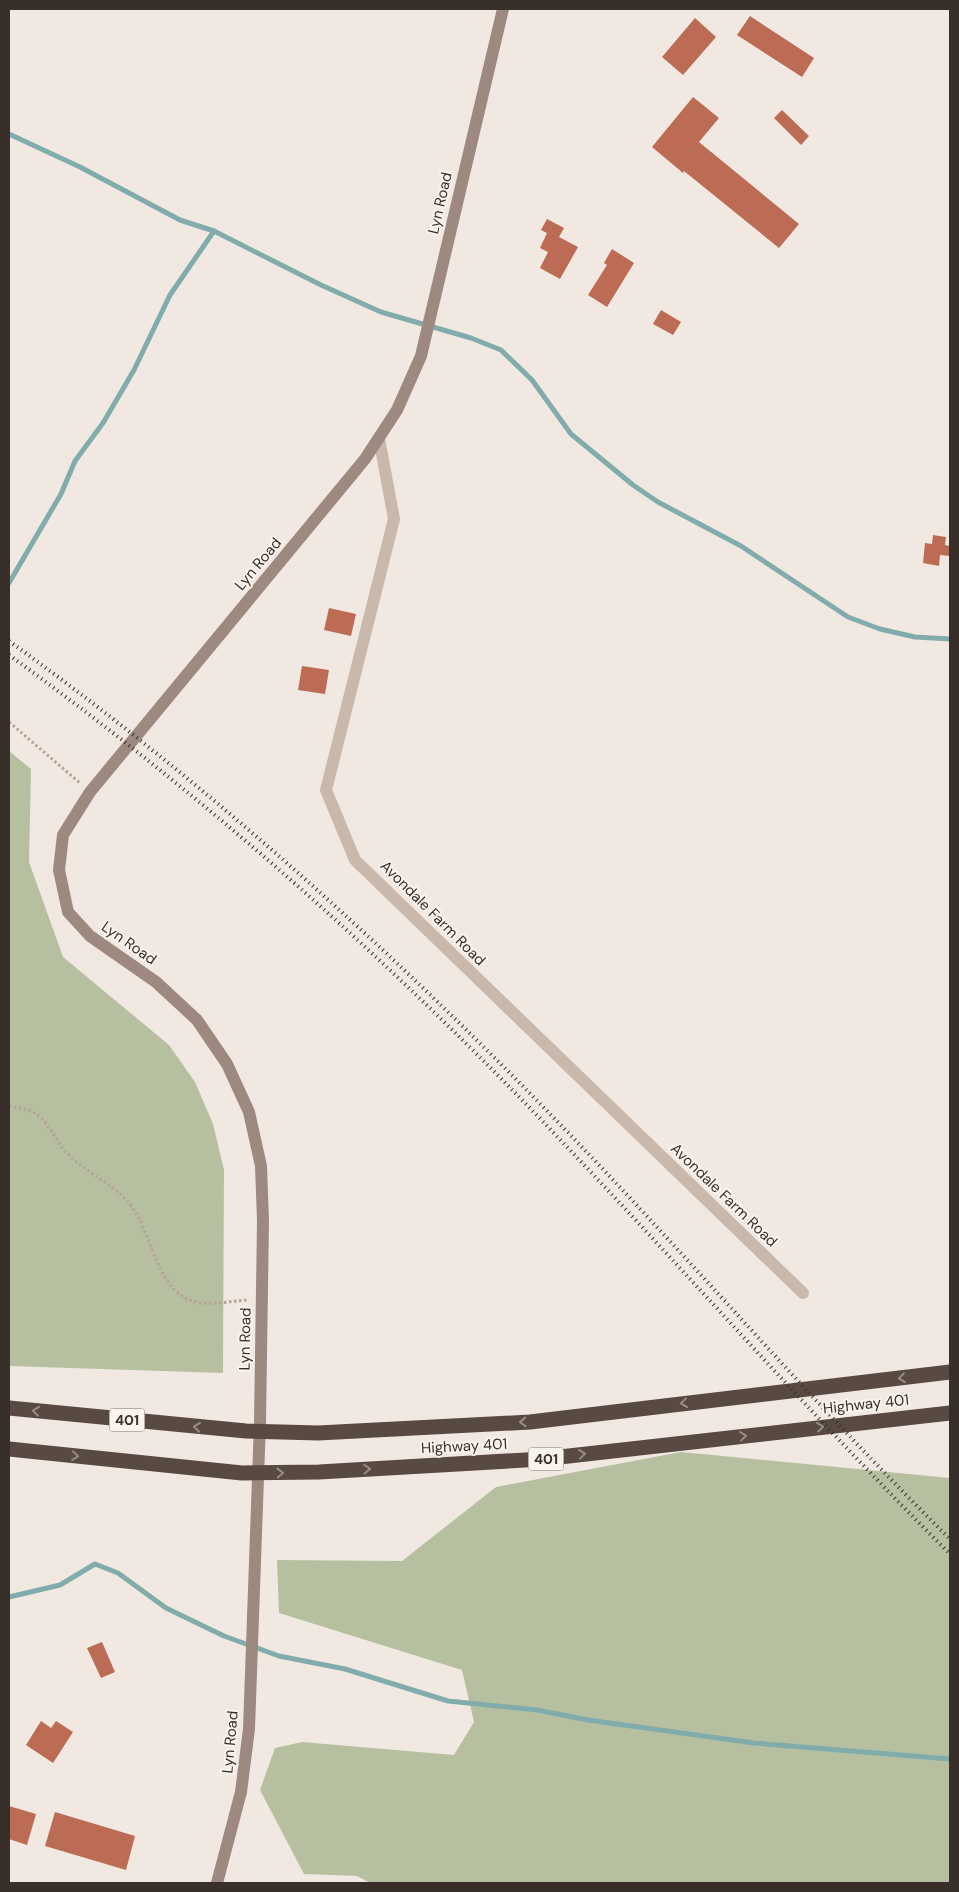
<svg xmlns="http://www.w3.org/2000/svg" width="959" height="1892" font-family="'DM Sans',sans-serif">
	<style>
		.green { fill: #b6c0a1 }
		.lines { fill: none; stroke-linecap: round; stroke-linejoin: round }
		.stream { stroke: #82acac; stroke-width: 5 }
		.building { fill: #bc6b54 }
		.path { stroke: #b5a397; stroke-width: 3; stroke-dasharray: 2.5 2.5; stroke-linecap: butt }
		.minor { stroke: #c9b9ad; stroke-width: 12 }
		.secondary { stroke: #9d897f; stroke-width: 12 }
		.motorway { stroke: #584943; stroke-width: 15 }
		.rail { stroke: #382f2b; stroke-width: 4; stroke-dasharray: 1 4; stroke-linecap: butt }
		.oneway { stroke: #988d87 }
		.labels { text-anchor: middle; dominant-baseline: central; stroke-width: 4; stroke-linejoin: round; paint-order: stroke }
		.shield { fill: #f9f3ed; stroke: #726a65; stroke-width: 1 }
		.shield-label { font-size: 14px; font-weight: bold; fill: #382f2b }
		.street-label { font-size: 15px; fill: #382f2b; stroke: #f9f3ed }
	</style>
	<rect width="100%" height="100%" fill="#f1e9e1"/>
	<g class="green">
		<path d="M9,751L31,769L29,862L63,957L169,1045L195,1082L213,1124L224,1170L223,1373L9,1366Z"/>
		<path d="M681,1452L950,1478V1883H370L357,1876L304,1874L260,1790L275,1748L302,1742L454,1755L474,1722L462,1670L279,1613L277,1560L402,1561L496,1487Z"/>
	</g>
	<g class="lines">
		<g class="stream">
			<path d="M9,134L80,167L180,220L214,231L321,285L381,312L471,338L501,350L532,380L571,434L633,485L658,502L741,546L848,617L880,629L915,637L950,639"/>
			<path d="M9,583L61,494L75,461L103,423L134,370L170,295L214,231"/>
			<path d="M9,1597L60,1585L95,1564L118,1573L166,1608L224,1636L279,1656L345,1669L448,1701L537,1710L588,1720L754,1743L950,1759"/>
		</g>
	</g>
	<g class="building">
		<path d="M750,16L814,58L802,77L737,35Z"/>
		<path d="M695,18L716,37L683,75L662,57Z"/>
		<path d="M693,97L719,118L699,142L799,224L779,248L684,171L683,173L652,147Z"/>
		<path d="M782,110L809,136L801,145L774,118Z"/>
		<path d="M547,219L564,228L559,237L578,247L560,279L540,268L548,252L540,248L547,233L541,230Z"/>
		<path d="M612,249L634,263L607,307L588,295L607,265L604,263Z"/>
		<path d="M661,310L681,322L673,335L653,324Z"/>
		<path d="M933,535L946,537L945,545L950,546V556L940,555L939,566L923,563L925,543L932,544Z"/>
		<path d="M329,608L356,614L351,636L324,630Z"/>
		<path d="M302,666L329,670L325,694L298,690Z"/>
		<path d="M102,1642L115,1672L101,1678L87,1648Z"/>
		<path d="M41,1721L51,1728L56,1721L73,1732L53,1763L26,1745Z"/>
		<path d="M9,1806L36,1814L27,1845L9,1839Z"/>
		<path d="M55,1812L135,1836L126,1870L45,1846Z"/>
	</g>
	<g class="lines">
		<g class="path">
			<path d="M9,722L80,783"/>
			<path d="M9,1106C16,1108 25,1108 31,1111C48,1119 54,1138 65,1151C85,1173 114,1183 132,1207C150,1231 155,1278 182,1296C201,1309 226,1301 248,1300"/>
		</g>
		<path class="minor" d="M379,438L394,519L326,790L355,860L803,1293"/>
		<path class="secondary" d="M217,1883L241,1792L249,1729L260,1422L263,1221L261,1166L249,1112L227,1064L197,1020L156,982L90,936L68,912L59,870L63,835L90,792L365,459L397,410L421,356L503,9"/>
		<g class="motorway">
			<path d="M9,1408L246,1431L318,1433L530,1422L950,1372"/>
			<path d="M9,1449L242,1473L319,1472L542,1459L950,1413"/>
		</g>
		<g class="rail">
			<path d="M9,641C205,782 387,946 555,1119C689,1257 813,1404 950,1539"/>
			<path d="M9,655C203,795 385,956 550,1129C685,1270 812,1417 950,1554"/>
		</g>
	</g>
	<defs><path id="oneway-chevron" d="M-2-3.5L2.5 0L-2 3.5" fill="none" stroke-width="1.6" stroke-linecap="round" stroke-linejoin="round" transform="scale(1.25)"/></defs>
	<g class="oneway">
		<use href="#oneway-chevron" transform="translate(902 1378) rotate(173)"/>
		<use href="#oneway-chevron" transform="translate(684 1403) rotate(173)"/>
		<use href="#oneway-chevron" transform="translate(36 1411) rotate(-174)"/>
		<use href="#oneway-chevron" transform="translate(523 1422) rotate(177)"/>
		<use href="#oneway-chevron" transform="translate(197 1427) rotate(-174)"/>
		<use href="#oneway-chevron" transform="translate(820 1427) rotate(-6)"/>
		<use href="#oneway-chevron" transform="translate(743 1436) rotate(-7)"/>
		<use href="#oneway-chevron" transform="translate(582 1454) rotate(-7)"/>
		<use href="#oneway-chevron" transform="translate(75 1456) rotate(6)"/>
		<use href="#oneway-chevron" transform="translate(367 1469) rotate(-3)"/>
		<use href="#oneway-chevron" transform="translate(280 1473) rotate(-1)"/>
	</g>
	<g class="labels">
		<g class="shield">
			<rect x="109.5" y="1408.5" width="35" height="23" rx="4"/>
			<rect x="528.5" y="1447.5" width="35" height="23" rx="4"/>
		</g>
		<g class="shield-label">
			<text x="127" y="1420">401</text>
			<text x="546" y="1459">401</text>
		</g>
		<g class="street-label">
			<text transform="translate(440 203) rotate(-77)">Lyn Road</text>
			<text transform="translate(258 564) rotate(-50)">Lyn Road</text>
			<text transform="translate(433 913) rotate(45)">Avondale Farm Road</text>
			<text transform="translate(129 943) rotate(35)">Lyn Road</text>
			<text transform="translate(724 1195) rotate(44)">Avondale Farm Road</text>
			<text transform="translate(245 1339) rotate(-89)">Lyn Road</text>
			<text transform="translate(866 1404) rotate(-6)">Highway 401</text>
			<text transform="translate(464 1446) rotate(-3)">Highway 401</text>
			<text transform="translate(230 1742) rotate(-85)">Lyn Road</text>
		</g>
	</g>
	<rect width="959" height="1892" fill="none" stroke="#382f2b" stroke-width="20"/>
</svg>
